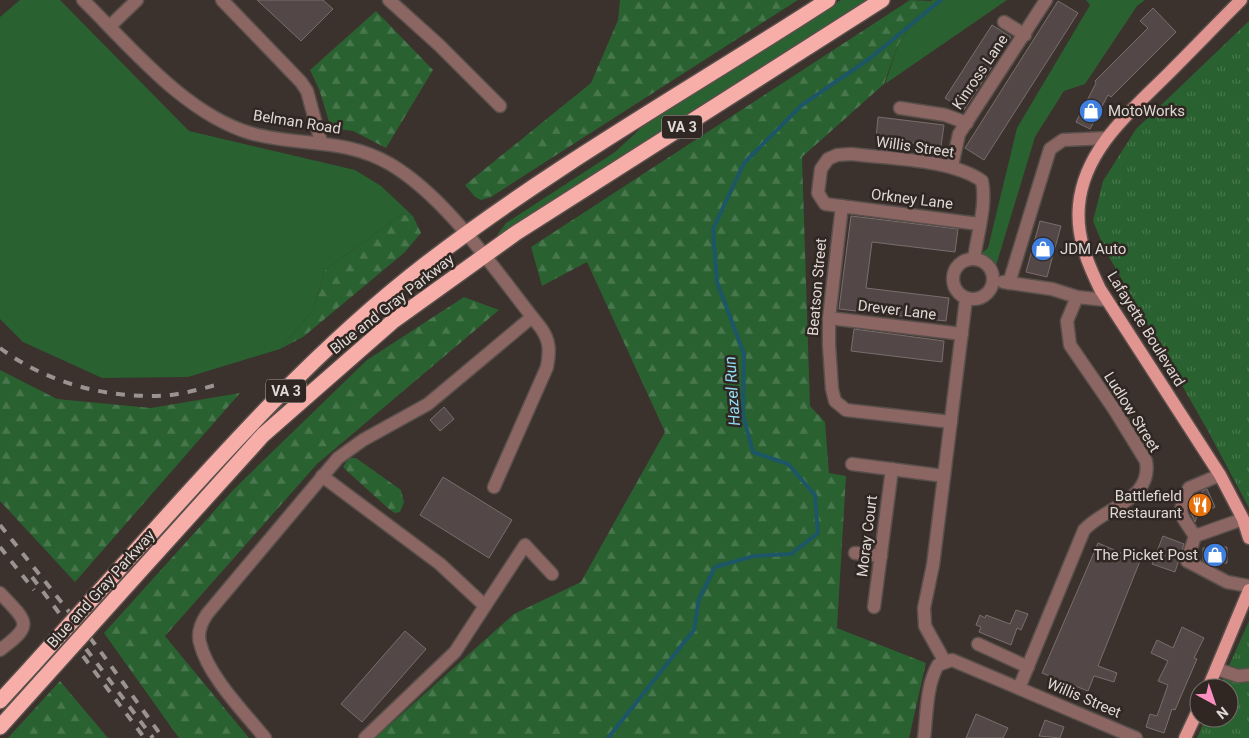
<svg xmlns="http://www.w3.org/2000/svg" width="1249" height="738" font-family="Roboto,sans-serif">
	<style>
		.green { fill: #2a6130 }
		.forest { fill: url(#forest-firs) }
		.park { fill: url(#park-tufts) }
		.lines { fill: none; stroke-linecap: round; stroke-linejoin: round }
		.stream { stroke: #1c5667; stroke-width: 4 }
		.building { fill: #534747; stroke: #7a6e6d }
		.minor-casing { stroke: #594f4b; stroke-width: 15 }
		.major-casing { stroke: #594f4b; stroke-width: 15 }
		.highway-casing { stroke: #594f4b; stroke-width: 18 }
		.minor { stroke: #8b6663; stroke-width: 12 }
		.major { stroke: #e19590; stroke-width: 12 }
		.highway { stroke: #f7aea9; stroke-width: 15 }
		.rail { stroke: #9b9390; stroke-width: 4; stroke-dasharray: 9 9; stroke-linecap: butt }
		.highway-bridge-casing { stroke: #594f4b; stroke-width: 18; stroke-linecap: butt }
		.highway-bridge { stroke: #f7aea9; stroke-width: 15 }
		.labels { text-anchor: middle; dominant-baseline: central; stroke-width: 5; stroke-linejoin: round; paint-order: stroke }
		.shield { fill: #302723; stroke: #aaa4a0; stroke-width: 1 }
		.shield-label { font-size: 14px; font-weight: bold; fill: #dfd9d6 }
		.street-label { font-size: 15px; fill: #dfd9d6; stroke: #302723 }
		.poi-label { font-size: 15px; fill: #dfd9d6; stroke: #302723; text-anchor: start }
		.water-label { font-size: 16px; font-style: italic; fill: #90dcf5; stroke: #302723 }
	</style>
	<defs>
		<pattern id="forest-firs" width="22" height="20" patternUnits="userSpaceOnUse" patternTransform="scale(1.25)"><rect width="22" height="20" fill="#2a6130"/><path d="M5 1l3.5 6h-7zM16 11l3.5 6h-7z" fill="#48774d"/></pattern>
		<pattern id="park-tufts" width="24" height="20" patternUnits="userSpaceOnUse" patternTransform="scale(1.25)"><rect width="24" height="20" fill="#2a6130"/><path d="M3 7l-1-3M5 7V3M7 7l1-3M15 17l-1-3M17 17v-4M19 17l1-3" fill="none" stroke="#48774d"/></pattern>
	</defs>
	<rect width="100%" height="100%" fill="#3b312d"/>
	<g class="green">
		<path d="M20,0H60L189,131L355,170L381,186L413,216L402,214L325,270L313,310L280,349L188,377L102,378L23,342L0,319V17Z"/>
		<path d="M841,0H870L502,235H497L506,223L615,152L642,127Z"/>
		<path d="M932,0H1007L885,84L898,45L916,16Z"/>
		<path d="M1086,0H1145L1137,6L1085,84L1064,91L1035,137L995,269L982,253L988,248L1017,128L1090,5Z"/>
	</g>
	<g class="forest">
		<path d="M620,0H798L491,197L481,200L475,197L465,185L591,83L618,20Z"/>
		<path d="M910,0L932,1L916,16L898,45L884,84L802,157L810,406L825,422L829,473L846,476L837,628L926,663L909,738H375L514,614L581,582L665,432L587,262L542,286L531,247Z"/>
		<path d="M376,11L433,70L386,148L353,131L331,128L319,89L310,70Z"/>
		<path d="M402,214L413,216L421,233L404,253L303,337L280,349L313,310L325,270Z"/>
		<path d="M464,297L499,310L317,464L165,636L249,738H179L104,633L234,489L367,360Z"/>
		<path d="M0,370L57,399L151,408L240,393L75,582L0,501Z"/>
		<path d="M349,458H356L401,490L404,502L400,512L395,513L390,510L347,471L343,467Z"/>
		<path d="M60,681L108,738H8Z"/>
	</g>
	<g class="park">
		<path d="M1249,21V508L1208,431L1105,250L1093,221L1103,181L1136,129Z"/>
		<path d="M1249,621V738H1197L1206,718H1229V688H1219Z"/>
	</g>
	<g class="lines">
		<path class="stream" d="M608,738L694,630L699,599L715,567L754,556L791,554L818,533L815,495L788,464L753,452L743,415L744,354L717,282L713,229L744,163L802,105L869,59L941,0"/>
	</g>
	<g class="building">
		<path d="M257,0H323L333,9L301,41Z"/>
		<path d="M1058,1L1078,13L984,160L965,148Z"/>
		<path d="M1153,8L1176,32L1111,97L1108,95L1090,129L1076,122L1096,83L1095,81L1148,28L1140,21Z"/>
		<path d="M992,25L1011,37L964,110L945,98Z"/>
		<path d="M878,117L944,125L941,146L876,139Z"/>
		<path d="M851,216L958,229L955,252L872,242L866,288L949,298L946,321L839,309Z"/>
		<path d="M1040,221L1061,226L1047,277L1026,272Z"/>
		<path d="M854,329L944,341L942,362L851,351Z"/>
		<path d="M444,407L454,419L440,431L430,420Z"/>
		<path d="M443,477L512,520L489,558L420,515Z"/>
		<path d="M1207,489L1215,507L1203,513L1202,502L1195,522L1190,511V506L1192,500L1202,495V491Z"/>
		<path d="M1163,536L1184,544L1175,572L1152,564Z"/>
		<path d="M1098,543L1140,561L1098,666L1117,673L1114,682L1094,676L1088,691L1042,673Z"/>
		<path d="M1227,547V563H1208L1203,560V548Z"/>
		<path d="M1016,610L1028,614L1021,630L1017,628L1011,645L979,632L981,627L976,625L980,615L985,618L986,615L1010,624Z"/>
		<path d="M1182,627L1204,638L1194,658L1197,659L1175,710L1172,709L1164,733L1146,727L1150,714L1157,716L1168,685L1158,681L1168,661L1151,653L1157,640L1173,648Z"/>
		<path d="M405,631L426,649L362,722L341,704Z"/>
		<path d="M976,714L1008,728L1003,738H966Z"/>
		<path d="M1045,720L1064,727L1060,738L1039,736Z"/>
	</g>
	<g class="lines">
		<g class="minor-casing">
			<g id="minor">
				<path d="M83,0C131,47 184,113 250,133C299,147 343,137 390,164C448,198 499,276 541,328C550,341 550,351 547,367L494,487"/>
				<path d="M222,0L301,82L307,91L321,142"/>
				<path d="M389,0L439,45L500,106"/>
				<path d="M1004,22L1025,35"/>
				<path d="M110,26L137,0"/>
				<path d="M900,108L945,115L967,123"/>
				<path d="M952,166L959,134L1046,0"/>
				<path d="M842,206L829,318V345L832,389L835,401L846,410L951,422"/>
				<circle cx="973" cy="279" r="20"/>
				<path d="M974,259C977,235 987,205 982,181C951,159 890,159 851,154L837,155L828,159L821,169L818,193L825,204L979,224"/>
				<path d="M1003,282L1052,289L1077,297L1106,300"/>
				<path d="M1009,283L1050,149L1063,140L1107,138"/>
				<path d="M829,318L962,334"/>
				<path d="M852,464L944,476"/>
				<path d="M1220,475L1189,488C1176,514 1180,513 1195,536L1187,561L1227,582L1249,586"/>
				<path d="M322,476L440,564L485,606L455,652L365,738"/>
				<path d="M1195,536L1243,519"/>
				<path d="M855,553L881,556"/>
				<path d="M0,593C27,622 35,624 0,650"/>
				<path d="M485,606L525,545L552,574"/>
				<path d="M874,607L892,469"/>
				<path d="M978,644L1028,667"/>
				<path d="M945,662L925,626L924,608L933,565L966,299"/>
				<path d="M1217,669L1238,676L1249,675"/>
				<path d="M1019,688L1084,530C1105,507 1153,500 1146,461L1114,409L1070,345L1067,321L1077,297"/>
				<path d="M265,738C244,712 208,676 200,643C197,632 201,623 207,614L338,458L363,440L428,404L532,317"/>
				<path d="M924,738C927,714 926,686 938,665L952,660L1136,738"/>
			</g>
		</g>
		<g class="major-casing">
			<g id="major">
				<path d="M1241,0C1217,24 1193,49 1169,73C1132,110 1084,149 1079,205C1076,236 1087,262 1100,289L1220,475L1243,519L1249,538"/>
				<path d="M1208,688L1249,590"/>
				<path d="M1185,738L1199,708"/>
			</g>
		</g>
		<g class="highway-casing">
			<g id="highway">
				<path d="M123,565C218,459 314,350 427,263C553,166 694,87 828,0"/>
				<path d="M133,579L263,435L392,322L516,233L882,0"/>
				<path d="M0,701L33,665"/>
				<path d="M0,727L44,678"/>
			</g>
		</g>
		<use href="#minor" class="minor"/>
		<use href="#major" class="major"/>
		<use href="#highway" class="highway"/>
		<g class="rail">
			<path d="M0,348C48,384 111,400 171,395C187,393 204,388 220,384"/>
			<path d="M0,525L98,648L163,738"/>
			<path d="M0,547L34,590"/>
			<path d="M32,577L153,738"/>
			<path d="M83,656L143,736"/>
		</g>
		<g class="highway-bridge-casing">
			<g id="highway-bridge">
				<path d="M33,665L123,565"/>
				<path d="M44,678L133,579"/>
			</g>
		</g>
		<use href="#highway-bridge" class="highway-bridge"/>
	</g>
	<defs>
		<g id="shop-disc" transform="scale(1.25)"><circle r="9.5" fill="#3f7fe0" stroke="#302723"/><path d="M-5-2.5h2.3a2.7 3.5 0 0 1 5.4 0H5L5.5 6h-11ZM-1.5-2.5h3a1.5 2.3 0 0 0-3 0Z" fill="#fff"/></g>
		<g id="restaurant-disc" transform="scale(1.25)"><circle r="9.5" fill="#e8710a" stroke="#302723"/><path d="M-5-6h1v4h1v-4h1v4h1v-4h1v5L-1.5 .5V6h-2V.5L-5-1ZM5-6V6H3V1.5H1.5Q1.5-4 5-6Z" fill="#fff"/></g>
	</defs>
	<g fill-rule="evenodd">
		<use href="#shop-disc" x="1091" y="111"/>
		<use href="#shop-disc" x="1043" y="249"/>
		<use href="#restaurant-disc" x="1200" y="505"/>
		<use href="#shop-disc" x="1215" y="555"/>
	</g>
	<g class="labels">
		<g class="shield">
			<rect x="662" y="115.5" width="40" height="23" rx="4"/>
			<rect x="266" y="379.5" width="40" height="23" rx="4"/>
		</g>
		<g class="shield-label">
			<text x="682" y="127">VA 3</text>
			<text x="286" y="391">VA 3</text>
		</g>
		<g class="street-label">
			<text transform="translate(980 72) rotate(-56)">Kinross Lane</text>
			<text transform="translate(297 122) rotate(9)">Belman Road</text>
			<text transform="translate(915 147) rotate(8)">Willis Street</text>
			<text transform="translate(912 199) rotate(7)">Orkney Lane</text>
			<text transform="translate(817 287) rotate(-85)">Beatson Street</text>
			<text transform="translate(392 304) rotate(-38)">Blue and Gray Parkway</text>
			<text transform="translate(897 310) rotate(7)">Drever Lane</text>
			<text transform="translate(1146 329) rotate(58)">Lafayette Boulevard</text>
			<text transform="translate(1132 412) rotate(58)">Ludlow Street</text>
			<text transform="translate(867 536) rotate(-83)">Moray Court</text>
			<text transform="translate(101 589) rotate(-48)">Blue and Gray Parkway</text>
			<text transform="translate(1084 698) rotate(23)">Willis Street</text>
		</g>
		<g class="poi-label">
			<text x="1108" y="111">MotoWorks</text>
			<text x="1060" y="249">JDM Auto</text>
			<text x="1182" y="496" text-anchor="end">Battlefield<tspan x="1182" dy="17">Restaurant</tspan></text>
			<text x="1198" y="555" text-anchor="end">The Picket Post</text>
		</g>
		<g class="water-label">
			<text transform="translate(732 391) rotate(-94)">Hazel Run</text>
		</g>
	</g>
	<g transform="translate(1214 703) rotate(140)"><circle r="24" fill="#302723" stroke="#766e6b"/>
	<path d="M0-4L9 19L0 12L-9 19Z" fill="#fd8ec0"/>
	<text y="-8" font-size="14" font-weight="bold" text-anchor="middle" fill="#dfd9d6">N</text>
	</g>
</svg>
